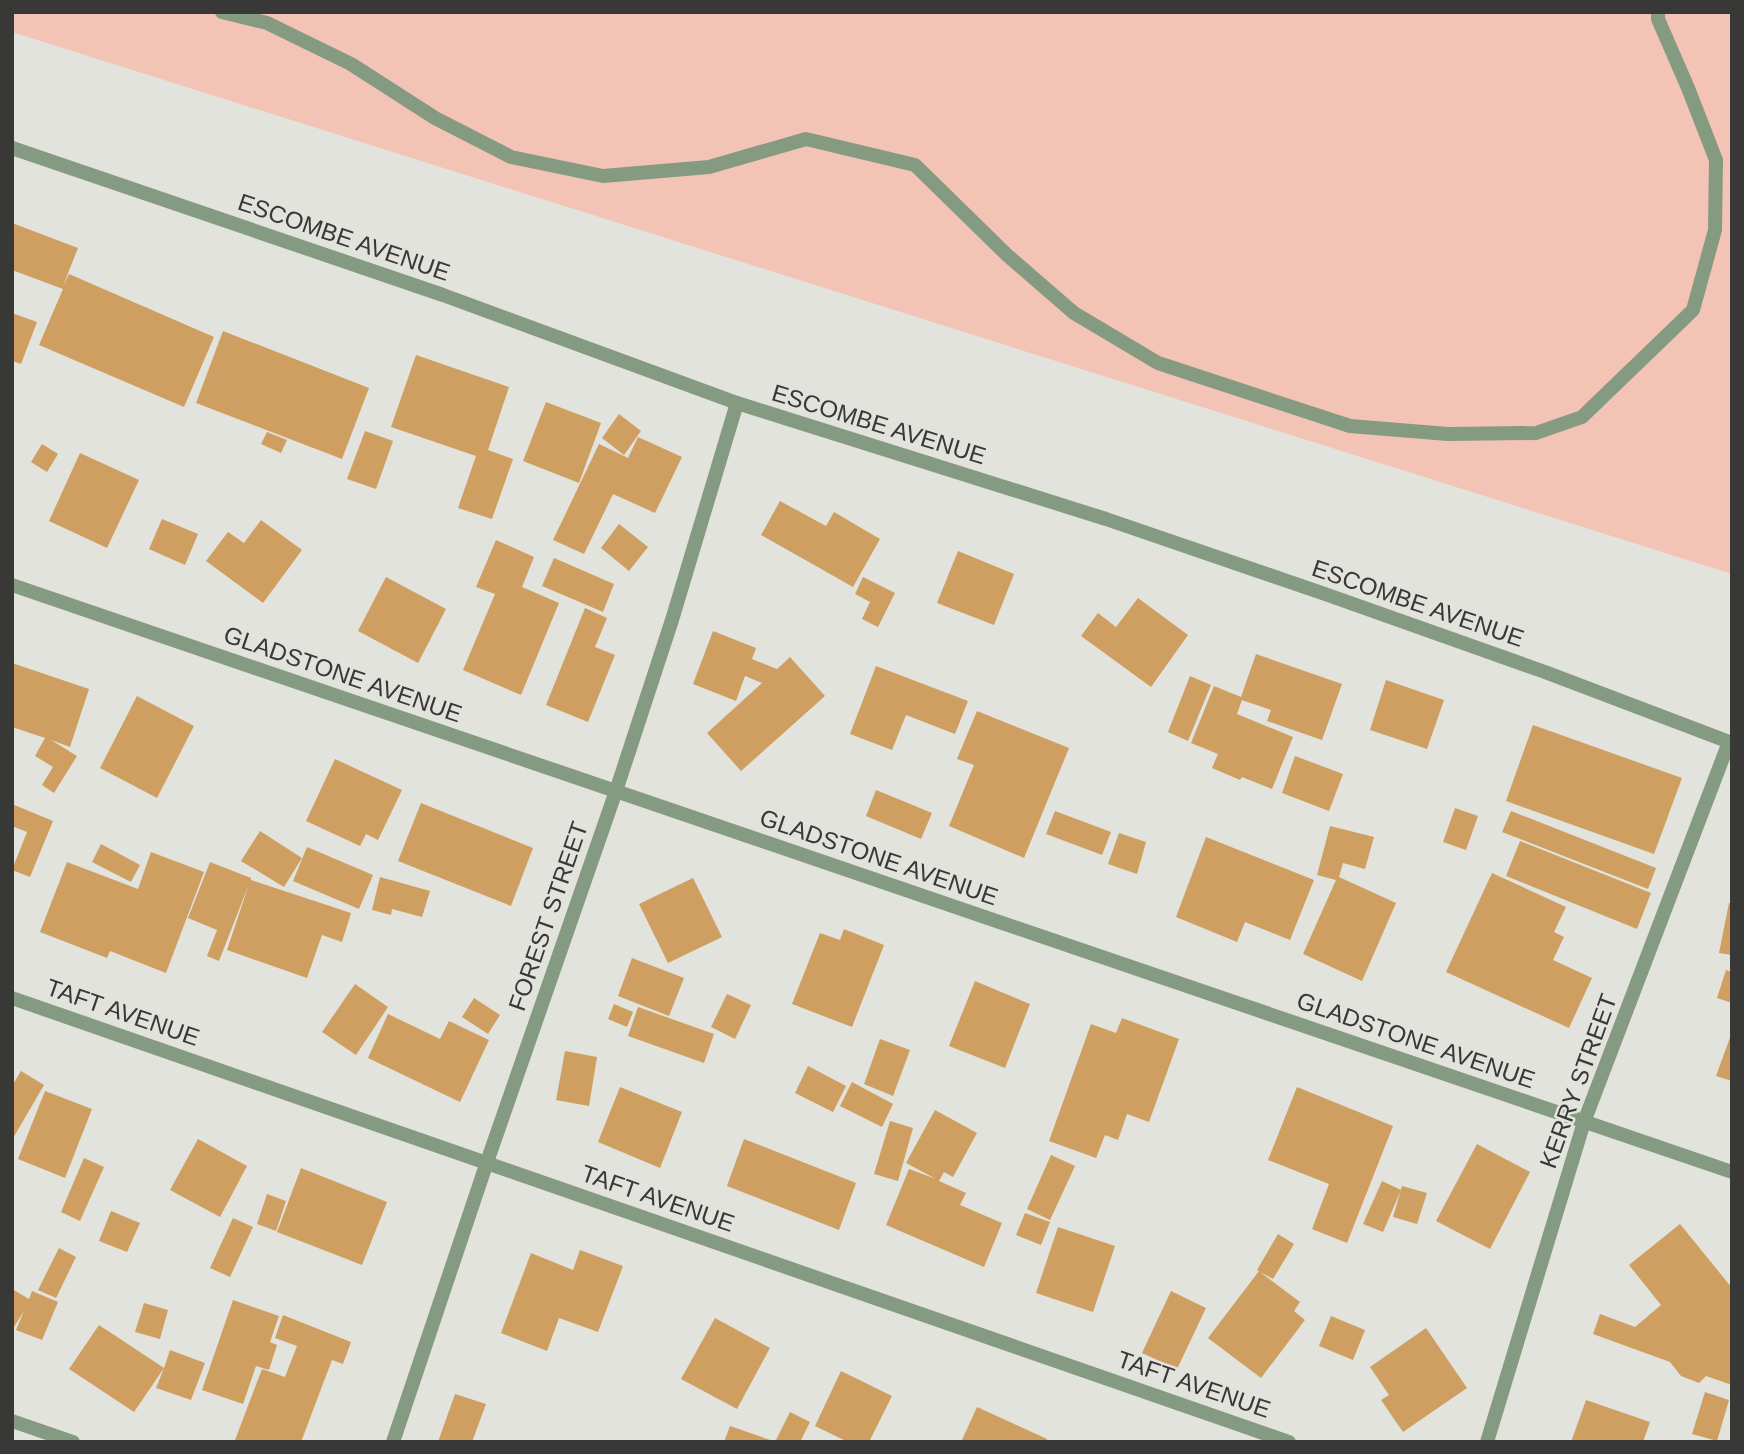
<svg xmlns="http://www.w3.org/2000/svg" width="1744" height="1454" font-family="Arial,sans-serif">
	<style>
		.green { fill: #f3c4b5 }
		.building { fill: #ce9f61 }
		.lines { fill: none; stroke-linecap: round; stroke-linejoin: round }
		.service { stroke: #849a81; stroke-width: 14 }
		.minor { stroke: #849a81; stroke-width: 14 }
		.labels { text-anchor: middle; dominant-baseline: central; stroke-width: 5; stroke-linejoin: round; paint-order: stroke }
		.street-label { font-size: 24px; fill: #383836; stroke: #e2e3dc }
	</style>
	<rect width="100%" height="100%" fill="#e2e3dc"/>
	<path class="green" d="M12,12H1732V574L12,32Z"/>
	<g class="building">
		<path d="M12,223L78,248L63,286L69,274L214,337L184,407L39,345L63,289L12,270Z"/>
		<path d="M12,313L37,322L21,364L12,361Z"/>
		<path d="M223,331L369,388L342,459L196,403Z"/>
		<path d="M416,355L509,387L488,450L513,459L492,519L458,508L476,456L391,427Z"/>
		<path d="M546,402L601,423L579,483L523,461Z"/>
		<path d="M619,414L641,431L624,455L602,438Z"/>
		<path d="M365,431L393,441L376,489L347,479Z"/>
		<path d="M267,432L287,440L281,453L261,444Z"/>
		<path d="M638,437L682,457L655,513L613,494L584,554L553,540L599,444L628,458Z"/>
		<path d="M42,444L58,454L47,472L31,462Z"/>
		<path d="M80,453L139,480L107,548L49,521Z"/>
		<path d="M780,501L826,526L834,512L880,539L853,587L761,535Z"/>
		<path d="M162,519L198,534L185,565L149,549Z"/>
		<path d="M261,520L302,550L263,603L206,561L228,532L244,543Z"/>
		<path d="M619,524L648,547L629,571L601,548Z"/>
		<path d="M496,540L534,557L522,587L559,603L521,695L463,670L495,594L476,587Z"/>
		<path d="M958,551L1014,574L994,625L937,603Z"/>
		<path d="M554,558L614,584L603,612L542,586Z"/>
		<path d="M386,577L446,609L418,663L358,631Z"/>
		<path d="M863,577L895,593L878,627L862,619L870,602L855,594Z"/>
		<path d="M1138,598L1188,635L1151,687L1081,636L1098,613L1116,627Z"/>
		<path d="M585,608L607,618L595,647L615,655L588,722L546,705Z"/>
		<path d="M713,631L756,648L752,659L777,669L790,657L825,696L741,771L707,733L762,683L745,676L736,701L693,684Z"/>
		<path d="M1256,654L1342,684L1322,740L1267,721L1271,710L1242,700L1237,714L1293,737L1272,789L1242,777L1240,780L1212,768L1218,754L1191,743L1214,686L1241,697Z"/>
		<path d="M12,663L89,689L70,747L51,740L77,756L54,793L42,785L53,767L35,756L45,738L12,727Z"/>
		<path d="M876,666L968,701L955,734L906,715L892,750L850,734Z"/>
		<path d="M1190,676L1211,685L1188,741L1168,732Z"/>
		<path d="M1386,680L1444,700L1427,749L1370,730Z"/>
		<path d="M137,696L194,726L157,798L100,768Z"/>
		<path d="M977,711L1069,748L1024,858L949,826L974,765L957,759Z"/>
		<path d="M1533,725L1682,778L1654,854L1506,801Z"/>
		<path d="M1295,756L1343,774L1329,811L1282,793Z"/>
		<path d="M335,759L402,790L378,840L366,834L360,846L306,821Z"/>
		<path d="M876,790L932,813L921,839L866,816Z"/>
		<path d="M421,803L533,848L511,906L398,861Z"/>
		<path d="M12,804L53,821L30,877L12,870L27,832L12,826Z"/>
		<path d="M1455,808L1478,816L1466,850L1443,842Z"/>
		<path d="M1055,811L1111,832L1102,855L1046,834Z"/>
		<path d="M1511,811L1656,868L1648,889L1502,832Z"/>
		<path d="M1330,826L1374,837L1365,869L1343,863L1339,877L1396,903L1362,981L1303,954L1336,880L1317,875Z"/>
		<path d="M260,831L302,858L284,887L241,861Z"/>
		<path d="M1119,833L1146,842L1137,874L1108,864Z"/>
		<path d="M1206,837L1314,880L1290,940L1245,922L1237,942L1176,917Z"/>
		<path d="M1520,841L1651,893L1637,929L1506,876Z"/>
		<path d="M101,844L140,865L131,882L92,862Z"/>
		<path d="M307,847L373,875L359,909L293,881Z"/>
		<path d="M151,852L204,872L166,973L110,951L107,958L40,932L67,862L138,889Z"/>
		<path d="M210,862L251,878V880L351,913L342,942L322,935L307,978L227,950L249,884L219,961L207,956L217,930L188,918Z"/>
		<path d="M1492,873L1566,907L1554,932L1564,937L1553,960L1592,978L1569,1028L1446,972Z"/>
		<path d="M380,877L430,891L422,917L392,909L391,915L372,910Z"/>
		<path d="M693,878L722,937L668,963L639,904Z"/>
		<path d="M1729,903H1732V955L1719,953Z"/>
		<path d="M844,929L884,945L852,1027L792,1004L820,933L840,940Z"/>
		<path d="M632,958L684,978L669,1016L618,996Z"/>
		<path d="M1726,970L1732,972V1003L1717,998Z"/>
		<path d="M975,981L1030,1004L1005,1068L949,1046Z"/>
		<path d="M355,984L388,1007L356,1055L322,1032Z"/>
		<path d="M727,994L751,1005L735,1039L711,1027Z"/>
		<path d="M474,998L500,1015L488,1034L462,1017Z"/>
		<path d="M614,1004L633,1012L627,1027L608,1019Z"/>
		<path d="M638,1007L714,1034L704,1063L628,1036Z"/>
		<path d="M388,1014L440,1039L449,1021L489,1040L460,1102L368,1058Z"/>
		<path d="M1122,1018L1179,1039L1149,1122L1127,1114L1118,1140L1105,1135L1096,1158L1049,1141L1091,1024L1116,1033Z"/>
		<path d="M1732,1032V1081L1716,1076Z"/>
		<path d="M880,1039L910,1050L893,1096L864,1084Z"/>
		<path d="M565,1051L597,1057L589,1106L556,1100Z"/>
		<path d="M808,1066L846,1086L833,1112L795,1093Z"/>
		<path d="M21,1071L44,1085L12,1140V1086Z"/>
		<path d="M852,1082L893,1104L882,1127L840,1106Z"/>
		<path d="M620,1087L682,1112L660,1168L598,1142Z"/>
		<path d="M1297,1087L1393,1126L1347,1243L1312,1229L1329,1184L1268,1160Z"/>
		<path d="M45,1091L92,1109L65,1178L18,1159Z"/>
		<path d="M935,1110L977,1133L953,1177L944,1172L939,1181L966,1193L960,1205L1002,1223L984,1267L886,1225L909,1169L936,1179L906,1163Z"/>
		<path d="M890,1121L913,1128L898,1181L874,1174Z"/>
		<path d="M198,1139L247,1166L220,1217L170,1190Z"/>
		<path d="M744,1139L856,1183L839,1230L727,1186Z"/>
		<path d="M1477,1144L1530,1172L1490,1249L1436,1221Z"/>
		<path d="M1051,1155L1075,1166L1050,1220L1027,1209Z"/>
		<path d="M84,1158L104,1167L80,1221L61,1212Z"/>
		<path d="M301,1168L387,1202L362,1265L277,1232Z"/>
		<path d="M1382,1181L1401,1190L1383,1232L1363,1224Z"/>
		<path d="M1402,1186L1427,1193L1417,1224L1393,1217Z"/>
		<path d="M267,1194L286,1201L276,1231L257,1224Z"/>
		<path d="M111,1211L140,1223L127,1252L99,1241Z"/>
		<path d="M1025,1213L1050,1222L1041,1245L1016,1235Z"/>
		<path d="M233,1218L253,1227L230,1277L210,1268Z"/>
		<path d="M1680,1224L1732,1288V1382L1729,1384L1706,1376L1699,1383L1681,1376L1670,1362L1593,1334L1600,1314L1635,1327L1661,1305L1629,1265Z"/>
		<path d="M1058,1227L1115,1246L1093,1312L1036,1293Z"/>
		<path d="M1278,1234L1294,1244L1273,1279L1260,1272L1300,1302L1294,1311L1305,1320L1261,1378L1208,1338L1259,1271L1257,1270Z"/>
		<path d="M59,1248L76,1257L56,1298L38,1290Z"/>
		<path d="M580,1250L623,1266L598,1332L559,1318L547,1351L501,1333L531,1253L573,1270Z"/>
		<path d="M12,1289L29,1299L32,1291L58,1302L42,1340L16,1330L24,1311L12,1330Z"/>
		<path d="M1171,1291L1206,1308L1177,1369L1142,1353Z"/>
		<path d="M233,1300L279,1316L270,1342L277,1345L269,1370L256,1366L243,1404L202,1390Z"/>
		<path d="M144,1303L168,1310L160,1339L135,1332Z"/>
		<path d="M283,1315L351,1342L343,1364L332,1360L301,1442H240L235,1440L262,1369L285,1377L297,1346L275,1338Z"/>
		<path d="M1331,1316L1365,1330L1353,1360L1319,1346Z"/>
		<path d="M715,1318L770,1348L737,1409L681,1379Z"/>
		<path d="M99,1325L164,1368L170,1350L205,1363L191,1400L156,1388L164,1368L134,1412L69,1369Z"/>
		<path d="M1426,1328L1467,1388L1403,1432L1381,1400L1389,1395L1370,1367Z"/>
		<path d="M841,1371L892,1396L869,1442H848L815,1426Z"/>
		<path d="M1705,1392L1729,1400L1717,1441L1692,1434Z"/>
		<path d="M455,1394L486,1404L472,1442H438Z"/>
		<path d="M1586,1400L1650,1422L1643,1442H1571Z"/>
		<path d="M977,1407L1047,1439L1046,1442H961Z"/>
		<path d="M790,1412L810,1422L800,1442H775Z"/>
		<path d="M730,1426L773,1441V1442H724Z"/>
	</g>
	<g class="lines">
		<path class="service" d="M222,12L267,23L351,64L435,118L511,157L603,176L709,167L806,139L915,165L1007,255L1074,313L1158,363L1350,426L1448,434L1536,433L1582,417L1693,310L1715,230L1716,160L1688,88L1658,19V12"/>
		<g class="minor">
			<path d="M12,148L443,295L737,403L1106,519L1325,594L1545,672L1732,743"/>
			<path d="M12,585L1732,1172"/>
			<path d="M12,998L1289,1442"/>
			<path d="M12,1421L73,1442"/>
			<path d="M393,1442L487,1162L616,791L672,620L737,403"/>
			<path d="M1487,1442L1584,1122L1729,742"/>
		</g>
	</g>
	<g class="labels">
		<g class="street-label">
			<text transform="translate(344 237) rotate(19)">ESCOMBE AVENUE</text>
			<text transform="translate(879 424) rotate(17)">ESCOMBE AVENUE</text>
			<text transform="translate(1418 603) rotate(19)">ESCOMBE AVENUE</text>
			<text transform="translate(343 674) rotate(19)">GLADSTONE AVENUE</text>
			<text transform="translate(879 857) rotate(19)">GLADSTONE AVENUE</text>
			<text transform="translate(548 916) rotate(-71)">FOREST STREET</text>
			<text transform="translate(123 1012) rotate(19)">TAFT AVENUE</text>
			<text transform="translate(1416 1040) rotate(19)">GLADSTONE AVENUE</text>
			<text transform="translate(1578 1081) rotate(-70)">KERRY STREET</text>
			<text transform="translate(658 1198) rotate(19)">TAFT AVENUE</text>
			<text transform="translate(1194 1384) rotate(19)">TAFT AVENUE</text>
		</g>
	</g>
	<rect width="1744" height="1454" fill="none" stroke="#383836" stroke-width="28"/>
</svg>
